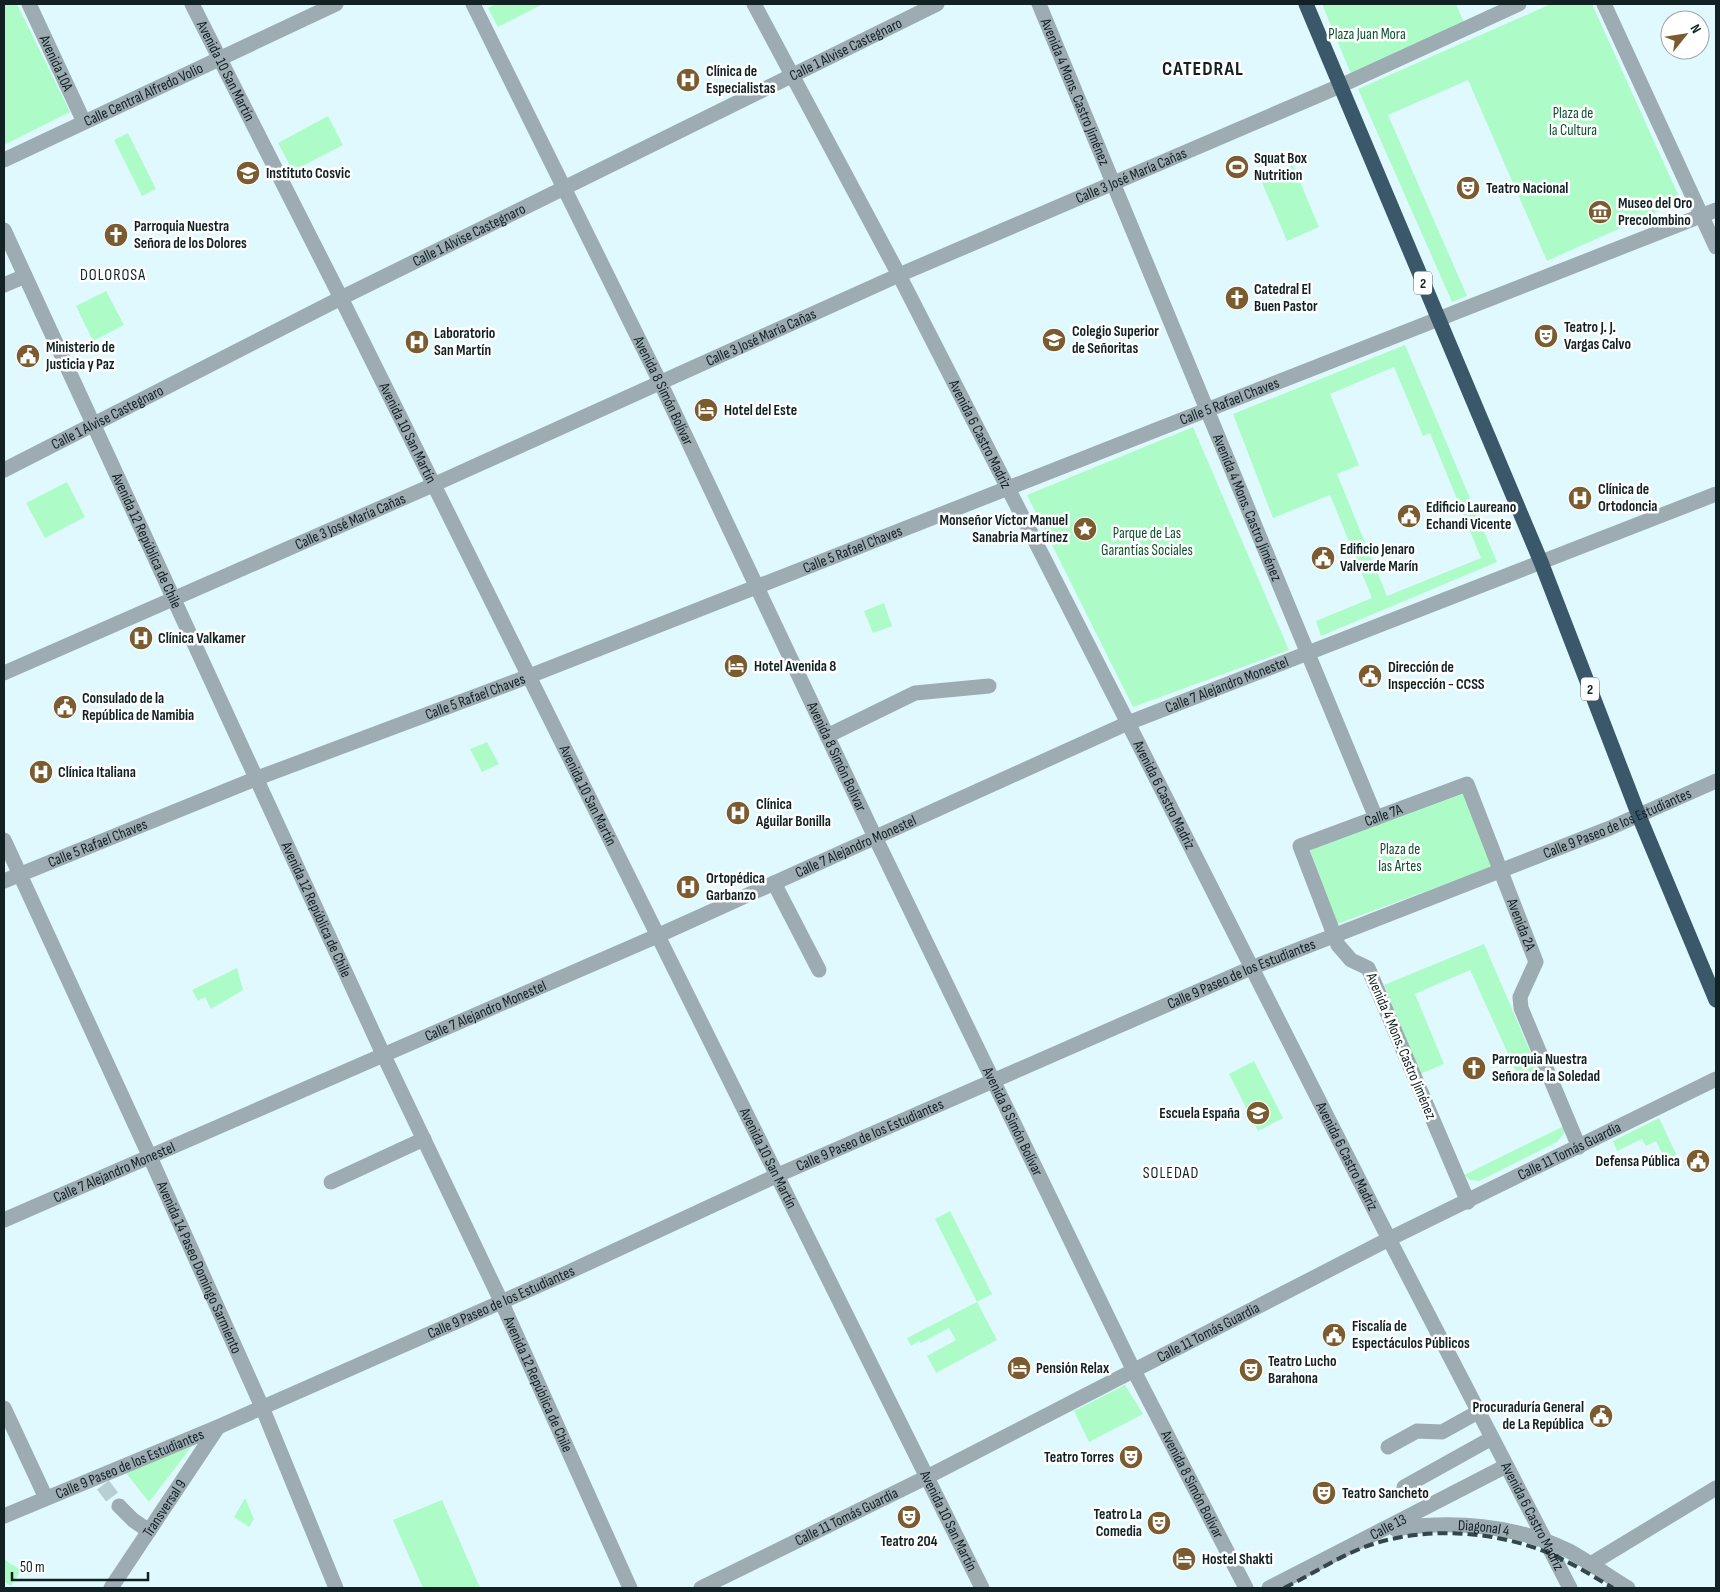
<svg xmlns="http://www.w3.org/2000/svg" width="1720" height="1592" font-family="'Sofia Sans Condensed',sans-serif">
	<style>
		.green { fill: #adfcc8; fill-rule: evenodd }
		.lines { fill: none; stroke-linecap: round; stroke-linejoin: round }
		.minor-tunnel { stroke: #b7ced2; stroke-width: 15; stroke-dasharray: 15 8; stroke-linecap: butt }
		.minor { stroke: #9dabb3; stroke-width: 15 }
		.highway { stroke: #3b586a; stroke-width: 15 }
		.rail { stroke: #344649; stroke-width: 4; stroke-dasharray: 10 5; stroke-linecap: butt }
		.labels { text-anchor: middle; dominant-baseline: central; stroke-width: 5; stroke-linejoin: round; paint-order: stroke }
		.shield { fill: #fff; stroke: #586466; stroke-width: 1 }
		.shield-label { font-size: 14px; font-weight: bold; fill: #112124 }
		.park-label { font-size: 15px; fill: #0c502d; stroke: #fff }
		.street-label { font-size: 15px; fill: #112124; stroke: #fff }
		.poi-label { font-size: 15px; font-weight: bold; fill: #112124; stroke: #fff; text-anchor: start }
		.neighbourhood-label { font-size: 16px; letter-spacing: 1px; fill: #112124; stroke: #fff }
		.district-label { font-size: 20px; font-weight: bold; letter-spacing: 1px; fill: #112124; stroke: #fff }
	</style>
	<rect width="100%" height="100%" fill="#e0f9fe"/>
	<g class="green">
		<path d="M4,4H17L70,112L4,145Z"/>
		<path d="M496,4H543L498,27L488,8Z"/>
		<path d="M1322,4H1456L1464,22L1351,74Z"/>
		<path d="M1551,4H1592L1681,201L1547,261L1468,80L1388,115L1467,296L1452,302L1358,89Z"/>
		<path d="M328,116L343,145L293,171L278,143Z"/>
		<path d="M128,133L156,189L142,196L114,140Z"/>
		<path d="M1293,165L1319,227L1287,241L1260,178Z"/>
		<path d="M106,291L124,325L93,341L76,306Z"/>
		<path d="M1405,345L1497,562L1321,636L1316,621L1372,598L1330,495L1273,518L1233,414ZM1394,367L1423,436L1430,433L1481,558L1387,596L1337,474L1359,465L1330,394Z"/>
		<path d="M1193,427L1289,650L1133,707L1027,495Z"/>
		<path d="M67,482L85,517L45,538L26,503Z"/>
		<path d="M884,603L892,626L873,633L864,611Z"/>
		<path d="M487,742L499,764L482,772L470,749Z"/>
		<path d="M1463,790L1492,867L1337,924L1309,847Z"/>
		<path d="M1484,944L1539,1072L1520,1080L1470,970L1415,994L1444,1064L1420,1074L1384,985Z"/>
		<path d="M237,968L243,990L211,1009L205,997L198,1001L192,990Z"/>
		<path d="M1254,1061L1283,1118L1258,1131L1229,1074Z"/>
		<path d="M1659,1118L1677,1156L1666,1161L1656,1141L1646,1146L1642,1139L1617,1151L1613,1141Z"/>
		<path d="M1564,1126V1133L1557,1142L1479,1181L1470,1180L1464,1175Z"/>
		<path d="M950,1211L992,1294L977,1302L997,1340L936,1373L927,1356L956,1340L949,1328L921,1343L919,1341L911,1346L907,1338L977,1302L935,1219Z"/>
		<path d="M1125,1385L1143,1414L1089,1442L1074,1411Z"/>
		<path d="M195,1442L149,1502L126,1473Z"/>
		<path d="M245,1498L254,1519L249,1527L234,1517Z"/>
		<path d="M442,1500L480,1588H423L393,1520Z"/>
		<path d="M5,1560L21,1570L11,1586L4,1582Z"/>
	</g>
	<g class="lines">
		<path class="minor-tunnel" d="M103,1485L119,1506"/>
		<g class="minor">
			<path id="s1" d="M29,4L84,122"/>
			<path id="s2" d="M192,4L341,298L982,1588"/>
			<path id="s3" d="M473,4L660,382L875,837L1133,1369L1246,1588"/>
			<path id="s4" d="M754,4L899,275L1128,723L1389,1239L1570,1588"/>
			<path id="s5" d="M1039,4L1376,818"/>
			<path d="M1604,4L1716,247"/>
			<path id="s6" d="M4,160L336,4"/>
			<path id="s7" d="M4,230L383,1054L501,1301L630,1588"/>
			<path d="M4,285L25,276"/>
			<path id="s8" d="M4,470L341,298L937,4"/>
			<path id="s9" d="M4,673L433,485L899,275L1340,86L1519,4"/>
			<path d="M827,736L915,693L989,686"/>
			<path id="s10" d="M4,840L150,1157L262,1407L336,1588"/>
			<path id="s11" d="M4,881L255,779L527,677L1716,210"/>
			<path d="M774,883L819,970"/>
			<path d="M331,1182L424,1139"/>
			<path id="s12" d="M1468,1202L1368,968L1351,960L1338,945L1300,846L1467,784L1536,962L1520,997L1521,1008L1579,1147"/>
			<path id="s13" d="M4,1220L657,936L1128,723L1716,494"/>
			<path d="M4,1408L46,1498"/>
			<path d="M1388,1447L1417,1431L1442,1432L1478,1412"/>
			<path d="M1404,1487L1492,1438"/>
			<path d="M119,1506L133,1520L149,1531"/>
			<path id="s14" d="M4,1516L218,1427L560,1276L778,1175L1251,968L1610,828L1716,781"/>
			<path id="s15" d="M1395,1529C1453,1520 1514,1525 1567,1550C1588,1561 1608,1576 1628,1588"/>
			<path d="M1589,1565L1716,1488"/>
			<path id="s16" d="M111,1588L218,1427"/>
			<path id="s17" d="M701,1588L927,1477L1389,1239L1716,1079"/>
			<path id="s18" d="M1269,1588L1506,1466"/>
		</g>
		<path class="highway" d="M1306,4L1541,562L1639,816L1716,1000"/>
		<path class="rail" d="M1284,1588C1313,1574 1342,1554 1373,1544C1429,1526 1499,1531 1553,1555C1574,1564 1594,1577 1613,1588"/>
	</g>
	<defs>
		<g id="hospital-disc" transform="scale(1.25)"><circle r="9.5" fill="#7a5c30" stroke="#fff"/><path d="M-5-5h3v3.5h4V-5h3V5h-3V1.5h-4V5h-3Z" fill="#fff"/></g>
		<g id="stadium-disc" transform="scale(1.25)"><circle r="9.5" fill="#7a5c30" stroke="#fff"/><path d="M0-5a6.5 5 0 1 0 0 10a6.5 5 0 1 0 0-10ZM-3.5-1.8h7v3.6h-7Z" fill="#fff"/></g>
		<g id="university-disc" transform="scale(1.25)"><circle r="9.5" fill="#7a5c30" stroke="#fff"/><path d="M0-5L7-2L0 1L-7-2ZM-4 1L0 2.5L4 1V4Q0 6-4 4Z" fill="#fff"/></g>
		<g id="theatre-disc" transform="scale(1.25)"><circle r="9.5" fill="#7a5c30" stroke="#fff"/><path d="M-5-5.5Q0-4 5-5.5V0Q5 5 0 6Q-5 5-5 0ZM-3.3-2.5H-1v1.5H-3.3ZM1-2.5H3.3v1.5H1ZM-2.8 1Q0 5.5 2.8 1Z" fill="#fff"/></g>
		<g id="museum-disc" transform="scale(1.25)"><circle r="9.5" fill="#7a5c30" stroke="#fff"/><path d="M0-6L6-3V-2H-6V-3ZM-5-1h2V3h-2ZM-1-1h2V3h-2ZM3-1h2V3H3ZM-6 4H6V6H-6Z" fill="#fff"/></g>
		<g id="church-disc" transform="scale(1.25)"><circle r="9.5" fill="#7a5c30" stroke="#fff"/><path d="M-1.2-6h2.4v3.5h3.3v2.4h-3.3V6h-2.4V-.1h-3.3v-2.4h3.3Z" fill="#fff"/></g>
		<g id="school-disc" transform="scale(1.25)"><circle r="9.5" fill="#7a5c30" stroke="#fff"/><path d="M0-5L7-2L0 1L-7-2ZM-4 1L0 2.5L4 1V4Q0 6-4 4Z" fill="#fff"/></g>
		<g id="civic-disc" transform="scale(1.25)"><circle r="9.5" fill="#7a5c30" stroke="#fff"/><path d="M-.6-6.5H3V-4.5H.6V-3L4-1V1h2V6H-6V1h2V-1L-.6-3ZM-1.2 2.5V6h2.4V2.5Z" fill="#fff"/></g>
		<g id="hotel-disc" transform="scale(1.25)"><circle r="9.5" fill="#7a5c30" stroke="#fff"/><path d="M-6-4.5h1.5V1H6V5H4.5V3h-9V5H-6ZM-4 0a1.8 1.8 0 1 1 3.6 0ZM.5 0V-2.5h3Q6-2.5 6 0Z" fill="#fff"/></g>
		<g id="sight-disc" transform="scale(1.25)"><circle r="9.5" fill="#7a5c30" stroke="#fff"/><path d="M0-6L1.8-2.2L6-1.7L2.9 1.2L3.7 5.4L0 3.3L-3.7 5.4L-2.9 1.2L-6-1.7L-1.8-2.2Z" fill="#fff"/></g>
	</defs>
	<g fill-rule="evenodd">
		<use href="#hospital-disc" x="688" y="80"/>
		<use href="#stadium-disc" x="1237" y="167"/>
		<use href="#university-disc" x="248" y="173"/>
		<use href="#theatre-disc" x="1468" y="188"/>
		<use href="#museum-disc" x="1600" y="212"/>
		<use href="#church-disc" x="116" y="235"/>
		<use href="#church-disc" x="1237" y="298"/>
		<use href="#theatre-disc" x="1546" y="336"/>
		<use href="#school-disc" x="1054" y="340"/>
		<use href="#hospital-disc" x="417" y="342"/>
		<use href="#civic-disc" x="28" y="356"/>
		<use href="#hotel-disc" x="706" y="410"/>
		<use href="#hospital-disc" x="1580" y="498"/>
		<use href="#civic-disc" x="1409" y="516"/>
		<use href="#sight-disc" x="1085" y="529"/>
		<use href="#civic-disc" x="1323" y="558"/>
		<use href="#hospital-disc" x="141" y="638"/>
		<use href="#hotel-disc" x="736" y="666"/>
		<use href="#civic-disc" x="1370" y="676"/>
		<use href="#civic-disc" x="65" y="707"/>
		<use href="#hospital-disc" x="41" y="772"/>
		<use href="#hospital-disc" x="738" y="813"/>
		<use href="#hospital-disc" x="688" y="887"/>
		<use href="#church-disc" x="1474" y="1068"/>
		<use href="#school-disc" x="1258" y="1113"/>
		<use href="#civic-disc" x="1698" y="1161"/>
		<use href="#civic-disc" x="1334" y="1335"/>
		<use href="#hotel-disc" x="1019" y="1368"/>
		<use href="#theatre-disc" x="1251" y="1370"/>
		<use href="#civic-disc" x="1601" y="1416"/>
		<use href="#theatre-disc" x="1131" y="1457"/>
		<use href="#theatre-disc" x="1324" y="1493"/>
		<use href="#theatre-disc" x="909" y="1517"/>
		<use href="#theatre-disc" x="1159" y="1523"/>
		<use href="#hotel-disc" x="1184" y="1559"/>
	</g>
	<g class="labels">
		<g class="shield">
			<rect x="1414" y="271.5" width="18" height="23" rx="4"/>
			<rect x="1581" y="677.5" width="18" height="23" rx="4"/>
		</g>
		<g class="shield-label">
			<text x="1423" y="283">2</text>
			<text x="1590" y="689">2</text>
		</g>
		<g class="park-label">
			<text x="1367" y="34">Plaza Juan Mora</text>
			<text x="1573" y="113">Plaza de<tspan x="1573" dy="17">la Cultura</tspan></text>
			<text x="1147" y="533">Parque de Las<tspan x="1147" dy="17">Garantías Sociales</tspan></text>
			<text x="1400" y="849">Plaza de<tspan x="1400" dy="17">las Artes</tspan></text>
		</g>
		<g class="street-label">
			<text stroke="none"><textPath href="#s8" startOffset="941">Calle 1 Alvise Castegnaro</textPath></text>
			<text stroke="none"><textPath href="#s1" startOffset="65">Avenida 10A</textPath></text>
			<text stroke="none"><textPath href="#s2" startOffset="75">Avenida 10 San Martín</textPath></text>
			<text stroke="none"><textPath href="#s5" startOffset="95">Avenida 4 Mons. Castro Jiménez</textPath></text>
			<text stroke="none"><textPath href="#s6" startOffset="154">Calle Central Alfredo Volio</textPath></text>
			<text stroke="none"><textPath href="#s9" startOffset="1232">Calle 3 José María Cañas</textPath></text>
			<text stroke="none"><textPath href="#s8" startOffset="521">Calle 1 Alvise Castegnaro</textPath></text>
			<text stroke="none"><textPath href="#s9" startOffset="828">Calle 3 José María Cañas</textPath></text>
			<text stroke="none"><textPath href="#s3" startOffset="431">Avenida 8 Simón Bolívar</textPath></text>
			<text stroke="none"><textPath href="#s11" startOffset="1316">Calle 5 Rafael Chaves</textPath></text>
			<text stroke="none"><textPath href="#s8" startOffset="116">Calle 1 Alvise Castegnaro</textPath></text>
			<text stroke="none"><textPath href="#s2" startOffset="480">Avenida 10 San Martín</textPath></text>
			<text stroke="none"><textPath href="#s4" startOffset="486">Avenida 6 Castro Madriz</textPath></text>
			<text stroke="none"><textPath href="#s5" startOffset="545">Avenida 4 Mons. Castro Jiménez</textPath></text>
			<text stroke="none"><textPath href="#s9" startOffset="378">Calle 3 José María Cañas</textPath></text>
			<text stroke="none"><textPath href="#s7" startOffset="342">Avenida 12 República de Chile</textPath></text>
			<text stroke="none"><textPath href="#s11" startOffset="911">Calle 5 Rafael Chaves</textPath></text>
			<text stroke="none"><textPath href="#s13" startOffset="1335">Calle 7 Alejandro Monestel</textPath></text>
			<text stroke="none"><textPath href="#s11" startOffset="506">Calle 5 Rafael Chaves</textPath></text>
			<text stroke="none"><textPath href="#s3" startOffset="836">Avenida 8 Simón Bolívar</textPath></text>
			<text stroke="none"><textPath href="#s4" startOffset="891">Avenida 6 Castro Madriz</textPath></text>
			<text stroke="none"><textPath href="#s2" startOffset="885">Avenida 10 San Martín</textPath></text>
			<text stroke="none"><textPath href="#s12" startOffset="488">Calle 7A</textPath></text>
			<text stroke="none"><textPath href="#s14" startOffset="1756">Calle 9 Paseo de los Estudiantes</textPath></text>
			<text stroke="none"><textPath href="#s11" startOffset="101">Calle 5 Rafael Chaves</textPath></text>
			<text stroke="none"><textPath href="#s13" startOffset="930">Calle 7 Alejandro Monestel</textPath></text>
			<text stroke="none"><textPath href="#s7" startOffset="748">Avenida 12 República de Chile</textPath></text>
			<text stroke="none"><textPath href="#s12" startOffset="728">Avenida 2A</textPath></text>
			<text stroke="none"><textPath href="#s14" startOffset="1351">Calle 9 Paseo de los Estudiantes</textPath></text>
			<text stroke="none"><textPath href="#s13" startOffset="525">Calle 7 Alejandro Monestel</textPath></text>
			<text transform="translate(1401 1046) rotate(67)">Avenida 4 Mons. Castro Jiménez</text>
			<text stroke="none"><textPath href="#s3" startOffset="1241">Avenida 8 Simón Bolívar</textPath></text>
			<text stroke="none"><textPath href="#s14" startOffset="946">Calle 9 Paseo de los Estudiantes</textPath></text>
			<text stroke="none"><textPath href="#s17" startOffset="972">Calle 11 Tomás Guardia</textPath></text>
			<text stroke="none"><textPath href="#s4" startOffset="1296">Avenida 6 Castro Madriz</textPath></text>
			<text stroke="none"><textPath href="#s2" startOffset="1290">Avenida 10 San Martín</textPath></text>
			<text stroke="none"><textPath href="#s13" startOffset="120">Calle 7 Alejandro Monestel</textPath></text>
			<text stroke="none"><textPath href="#s10" startOffset="470">Avenida 14 Paseo Domingo Sarmiento</textPath></text>
			<text stroke="none"><textPath href="#s14" startOffset="541">Calle 9 Paseo de los Estudiantes</textPath></text>
			<text stroke="none"><textPath href="#s17" startOffset="568">Calle 11 Tomás Guardia</textPath></text>
			<text stroke="none"><textPath href="#s7" startOffset="1272">Avenida 12 República de Chile</textPath></text>
			<text stroke="none"><textPath href="#s14" startOffset="136">Calle 9 Paseo de los Estudiantes</textPath></text>
			<text stroke="none"><textPath href="#s3" startOffset="1646">Avenida 8 Simón Bolívar</textPath></text>
			<text stroke="none"><textPath href="#s16" startOffset="96">Transversal 9</textPath></text>
			<text stroke="none"><textPath href="#s17" startOffset="162">Calle 11 Tomás Guardia</textPath></text>
			<text stroke="none"><textPath href="#s4" startOffset="1701">Avenida 6 Castro Madriz</textPath></text>
			<text stroke="none"><textPath href="#s2" startOffset="1695">Avenida 10 San Martín</textPath></text>
			<text stroke="none"><textPath href="#s18" startOffset="134">Calle 13</textPath></text>
			<text stroke="none"><textPath href="#s15" startOffset="89">Diagonal 4</textPath></text>
		</g>
		<g class="poi-label">
			<text x="706" y="71">Clínica de<tspan x="706" dy="17">Especialistas</tspan></text>
			<text x="1254" y="158">Squat Box<tspan x="1254" dy="17">Nutrition</tspan></text>
			<text x="266" y="173">Instituto Cosvic</text>
			<text x="1486" y="188">Teatro Nacional</text>
			<text x="1618" y="203">Museo del Oro<tspan x="1618" dy="17">Precolombino</tspan></text>
			<text x="134" y="226">Parroquia Nuestra<tspan x="134" dy="17">Señora de los Dolores</tspan></text>
			<text x="1254" y="289">Catedral El<tspan x="1254" dy="17">Buen Pastor</tspan></text>
			<text x="1564" y="327">Teatro J. J.<tspan x="1564" dy="17">Vargas Calvo</tspan></text>
			<text x="1072" y="331">Colegio Superior<tspan x="1072" dy="17">de Señoritas</tspan></text>
			<text x="434" y="333">Laboratorio<tspan x="434" dy="17">San Martín</tspan></text>
			<text x="46" y="347">Ministerio de<tspan x="46" dy="17">Justicia y Paz</tspan></text>
			<text x="724" y="410">Hotel del Este</text>
			<text x="1598" y="489">Clínica de<tspan x="1598" dy="17">Ortodoncia</tspan></text>
			<text x="1426" y="507">Edificio Laureano<tspan x="1426" dy="17">Echandi Vicente</tspan></text>
			<text x="1068" y="520" text-anchor="end">Monseñor Víctor Manuel<tspan x="1068" dy="17">Sanabria Martínez</tspan></text>
			<text x="1340" y="549">Edificio Jenaro<tspan x="1340" dy="17">Valverde Marín</tspan></text>
			<text x="158" y="638">Clínica Valkamer</text>
			<text x="754" y="666">Hotel Avenida 8</text>
			<text x="1388" y="667">Dirección de<tspan x="1388" dy="17">Inspección - CCSS</tspan></text>
			<text x="82" y="698">Consulado de la<tspan x="82" dy="17">República de Namibia</tspan></text>
			<text x="58" y="772">Clínica Italiana</text>
			<text x="756" y="804">Clínica<tspan x="756" dy="17">Aguilar Bonilla</tspan></text>
			<text x="706" y="878">Ortopédica<tspan x="706" dy="17">Garbanzo</tspan></text>
			<text x="1492" y="1059">Parroquia Nuestra<tspan x="1492" dy="17">Señora de la Soledad</tspan></text>
			<text x="1240" y="1113" text-anchor="end">Escuela España</text>
			<text x="1680" y="1161" text-anchor="end">Defensa Pública</text>
			<text x="1352" y="1326">Fiscalía de<tspan x="1352" dy="17">Espectáculos Públicos</tspan></text>
			<text x="1268" y="1361">Teatro Lucho<tspan x="1268" dy="17">Barahona</tspan></text>
			<text x="1036" y="1368">Pensión Relax</text>
			<text x="1584" y="1407" text-anchor="end">Procuraduría General<tspan x="1584" dy="17">de La República</tspan></text>
			<text x="1114" y="1457" text-anchor="end">Teatro Torres</text>
			<text x="1342" y="1493">Teatro Sancheto</text>
			<text x="1142" y="1514" text-anchor="end">Teatro La<tspan x="1142" dy="17">Comedia</tspan></text>
			<text x="909" y="1541" text-anchor="middle">Teatro 204</text>
			<text x="1202" y="1559">Hostel Shakti</text>
		</g>
		<g class="neighbourhood-label">
			<text x="113" y="275">DOLOROSA</text>
			<text x="1171" y="1173">SOLEDAD</text>
		</g>
		<g class="district-label">
			<text x="1203" y="69">CATEDRAL</text>
		</g>
	</g>
	<rect width="1720" height="1592" fill="none" stroke="#112124" stroke-width="10"/>
	<g transform="translate(1685 35) rotate(60)"><circle r="24" fill="#ffffff" stroke="#a0a6a7"/>
	<path d="M0-4L9 19L0 12L-9 19Z" fill="#7a5c30"/>
	<text y="-8" font-size="14" font-weight="bold" text-anchor="middle" fill="#112124">N</text>
	</g>
	<path d="M12 1572v8h136v-8" fill="none" stroke="#112124" stroke-width="2.5"/>
	<text x="20" y="1572" font-size="15" fill="#112124" stroke="#ffffff" stroke-width="4" paint-order="stroke">50 m</text>
</svg>
